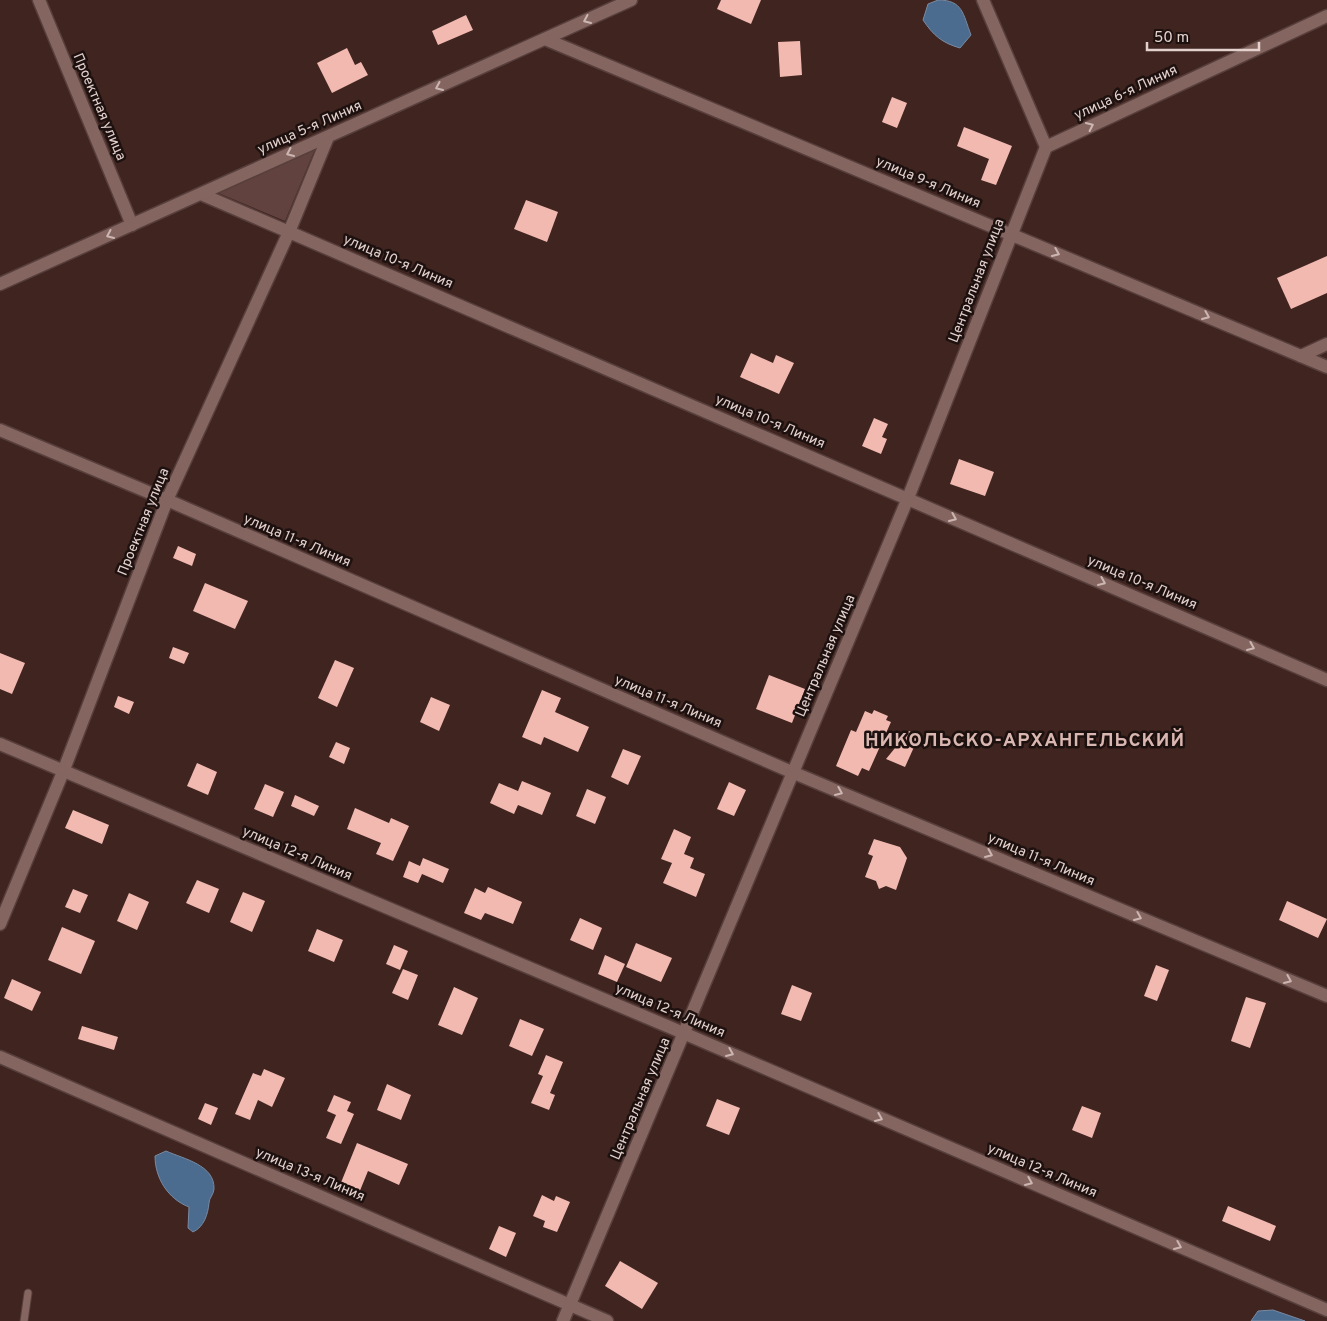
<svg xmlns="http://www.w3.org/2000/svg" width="1327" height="1321" font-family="Overpass,sans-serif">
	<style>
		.green { fill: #62423e }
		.water { fill: #4b6c8f; stroke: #798aa2 }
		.building { fill: #f2b9b1 }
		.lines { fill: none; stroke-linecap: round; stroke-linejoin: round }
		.lane-casing { stroke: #573f3c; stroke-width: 9 }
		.street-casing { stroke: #573f3c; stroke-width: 15 }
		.lane { stroke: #856560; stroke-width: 7 }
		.street { stroke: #856560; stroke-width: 12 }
		.oneway { stroke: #ccb6b2 }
		.labels { text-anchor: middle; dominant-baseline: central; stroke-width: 5; stroke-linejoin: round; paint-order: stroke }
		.street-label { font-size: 14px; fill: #e4d1ce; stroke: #1d110f }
		.district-label { font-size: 19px; font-weight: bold; letter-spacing: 1px; fill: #dab6b0; stroke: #1d110f }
	</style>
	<rect width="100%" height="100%" fill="#3f2420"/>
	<path class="green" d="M315,149L285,221L216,192Z"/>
	<g class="water">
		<path d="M938,0C963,0 963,14 971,35L960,48C942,43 933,35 923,20L928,4Z"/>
		<path d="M166,1151C184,1159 215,1165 214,1189C214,1194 209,1198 209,1203C208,1214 204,1227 193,1232L188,1228L189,1207C168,1199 155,1178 155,1156Z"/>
		<path d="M1273,1310L1305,1321H1251L1258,1311Z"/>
	</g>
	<g class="building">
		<path d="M721,0H761L751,24L717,9Z"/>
		<path d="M466,15L473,30L438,45L432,31Z"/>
		<path d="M800,41L802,75L780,77L778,42Z"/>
		<path d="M347,48L355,65L361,62L368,75L332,93L317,63Z"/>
		<path d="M892,97L907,103L897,128L882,122Z"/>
		<path d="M964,127L1012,146L996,185L981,180L989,159L957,146Z"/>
		<path d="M526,200L558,212L547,242L514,229Z"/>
		<path d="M1327,256V293L1291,309L1277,278Z"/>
		<path d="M751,353L773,363L776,355L794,363L779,394L740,377Z"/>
		<path d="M874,418L888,424L882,437L887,439L881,454L862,446Z"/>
		<path d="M959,459L994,472L985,496L950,484Z"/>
		<path d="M178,546L196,554L192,566L173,558Z"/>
		<path d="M205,583L248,601L235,629L193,611Z"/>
		<path d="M173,647L189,653L184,664L169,658Z"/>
		<path d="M0,653L25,663L12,694L0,689Z"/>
		<path d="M335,660L354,668L337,707L318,698Z"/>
		<path d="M769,675L805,689L792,723L756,709Z"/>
		<path d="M542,690L561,698L555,712L589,727L578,752L544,737L541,745L522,737Z"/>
		<path d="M118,696L134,702L129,714L114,707Z"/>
		<path d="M431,697L450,705L439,731L420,722Z"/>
		<path d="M874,710L888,716L886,720L891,722L869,771L862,768L858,776L836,766L851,730L856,732L865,711L872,714Z"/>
		<path d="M909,731L919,736L905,767L886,759Z"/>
		<path d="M336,742L350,748L344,764L329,757Z"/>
		<path d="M623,749L641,756L628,785L611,777Z"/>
		<path d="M197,763L217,772L208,795L187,786Z"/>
		<path d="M522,781L551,793L542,815L518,805L514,814L490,803L499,783L518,791Z"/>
		<path d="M729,782L746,790L734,816L717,809Z"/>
		<path d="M265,784L284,792L273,817L254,809Z"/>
		<path d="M587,789L606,797L595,824L576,816Z"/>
		<path d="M295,795L319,806L314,816L291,806Z"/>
		<path d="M355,808L389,823L391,818L409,826L393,861L376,854L381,843L347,829Z"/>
		<path d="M73,810L109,825L102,844L65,828Z"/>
		<path d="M674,829L691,837L684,854L694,858L690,868L705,874L696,897L663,883L672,863L661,859Z"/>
		<path d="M874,839L900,847L907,858L896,890L886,886L879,889L876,881L865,877L873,856L868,854Z"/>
		<path d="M423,858L449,869L443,883L422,874L418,883L403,877L409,861L420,866Z"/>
		<path d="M197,880L219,889L209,913L186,903Z"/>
		<path d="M488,887L522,902L513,924L485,913L481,920L464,913L475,888L485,893Z"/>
		<path d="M73,889L88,895L80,913L65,907Z"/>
		<path d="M243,892L265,901L252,932L230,922Z"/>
		<path d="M129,893L149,902L137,930L117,921Z"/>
		<path d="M1287,901L1327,919L1318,938L1279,920Z"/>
		<path d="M580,918L602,928L593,950L570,940Z"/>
		<path d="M62,927L95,941L81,974L48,960Z"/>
		<path d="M317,929L343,940L334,962L308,951Z"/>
		<path d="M636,943L672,958L661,982L626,967Z"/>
		<path d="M394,945L408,951L400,970L386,964Z"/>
		<path d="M605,955L625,964L617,982L598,974Z"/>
		<path d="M1156,965L1169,970L1157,1001L1144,996Z"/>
		<path d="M403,969L418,975L408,1000L392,993Z"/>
		<path d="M12,979L41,992L32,1011L4,998Z"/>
		<path d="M792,985L812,993L801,1021L781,1014Z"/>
		<path d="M454,987L478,998L462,1035L438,1025Z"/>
		<path d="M1246,997L1266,1003L1250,1048L1231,1041Z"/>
		<path d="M520,1019L544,1029L532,1056L509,1046Z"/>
		<path d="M82,1026L118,1037L114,1050L78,1039Z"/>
		<path d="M546,1055L563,1062L550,1093L555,1095L549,1110L531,1103L543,1076L538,1074Z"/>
		<path d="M264,1069L285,1078L272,1107L258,1100L250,1120L235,1114L253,1073L261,1076Z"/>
		<path d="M387,1084L411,1095L401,1120L377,1110Z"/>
		<path d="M334,1095L351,1102L347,1111L354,1114L341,1144L326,1138L336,1115L327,1111Z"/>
		<path d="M717,1099L740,1108L729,1135L706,1126Z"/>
		<path d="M205,1103L218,1108L211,1125L198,1119Z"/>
		<path d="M1082,1106L1101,1113L1092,1138L1072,1130Z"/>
		<path d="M357,1143L408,1164L399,1185L368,1171L359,1193L340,1185Z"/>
		<path d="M542,1195L554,1201L556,1196L570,1202L557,1232L543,1227L545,1221L533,1216Z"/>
		<path d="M1228,1206L1276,1226L1270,1241L1222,1221Z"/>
		<path d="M499,1226L516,1233L506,1257L489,1249Z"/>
		<path d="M620,1261L658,1283L642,1309L605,1286Z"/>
	</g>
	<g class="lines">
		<g class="lane-casing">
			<path id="lane" d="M24,1321L28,1293"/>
		</g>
		<g class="street-casing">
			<g id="street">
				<path d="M39,0L132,225"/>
				<path d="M545,39L1327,367"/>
				<path d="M1046,147L1327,16"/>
				<path d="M201,194L1327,680"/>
				<path d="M0,284L631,0"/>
				<path d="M1301,356L1327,344"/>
				<path d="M0,430L167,500L787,770L1327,996"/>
				<path d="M0,744L667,1026L1327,1310"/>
				<path d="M0,924L63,772L167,500L289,232L328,137"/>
				<path d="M0,1057L607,1321"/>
				<path d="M563,1321L908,498L1046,147L983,0"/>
			</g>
		</g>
		<use href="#lane" class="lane"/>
		<use href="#street" class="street"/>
	</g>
	<defs><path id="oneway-chevron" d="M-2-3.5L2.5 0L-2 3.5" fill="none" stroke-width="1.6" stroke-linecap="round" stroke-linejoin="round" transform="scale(1.25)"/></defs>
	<g class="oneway">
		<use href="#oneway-chevron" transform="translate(587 20) rotate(156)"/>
		<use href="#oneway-chevron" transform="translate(439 87) rotate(156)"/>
		<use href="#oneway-chevron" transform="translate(1090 126) rotate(-25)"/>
		<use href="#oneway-chevron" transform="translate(290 153) rotate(156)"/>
		<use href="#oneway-chevron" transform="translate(110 235) rotate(156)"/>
		<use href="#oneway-chevron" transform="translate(1056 253) rotate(23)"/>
		<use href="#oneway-chevron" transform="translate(1206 316) rotate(23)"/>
		<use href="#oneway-chevron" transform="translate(953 518) rotate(23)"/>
		<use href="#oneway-chevron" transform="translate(1102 582) rotate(23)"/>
		<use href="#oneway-chevron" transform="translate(1251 647) rotate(23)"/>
		<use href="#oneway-chevron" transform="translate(839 792) rotate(23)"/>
		<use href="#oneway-chevron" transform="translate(989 854) rotate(23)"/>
		<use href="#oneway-chevron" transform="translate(1138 917) rotate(23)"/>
		<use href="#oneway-chevron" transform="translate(1288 980) rotate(23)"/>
		<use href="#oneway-chevron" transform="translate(730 1053) rotate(23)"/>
		<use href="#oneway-chevron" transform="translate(879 1118) rotate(23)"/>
		<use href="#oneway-chevron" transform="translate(1029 1182) rotate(23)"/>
		<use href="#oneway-chevron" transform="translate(1178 1246) rotate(23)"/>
	</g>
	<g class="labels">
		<g class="street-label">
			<text transform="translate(1126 93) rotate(-25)">улица 6-я Линия</text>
			<text transform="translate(99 107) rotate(67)">Проектная улица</text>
			<text transform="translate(310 128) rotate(-24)">улица 5-я Линия</text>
			<text transform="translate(928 183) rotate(23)">улица 9-я Линия</text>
			<text transform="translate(398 262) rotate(23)">улица 10-я Линия</text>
			<text transform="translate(977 281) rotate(-69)">Центральная улица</text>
			<text transform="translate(770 422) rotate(23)">улица 10-я Линия</text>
			<text transform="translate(144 522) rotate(-68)">Проектная улица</text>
			<text transform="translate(297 541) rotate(23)">улица 11-я Линия</text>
			<text transform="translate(1142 583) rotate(23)">улица 10-я Линия</text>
			<text transform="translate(826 656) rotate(-67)">Центральная улица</text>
			<text transform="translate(668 702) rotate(23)">улица 11-я Линия</text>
			<text transform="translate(297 854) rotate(23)">улица 12-я Линия</text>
			<text transform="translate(1041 860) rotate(23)">улица 11-я Линия</text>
			<text transform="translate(670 1011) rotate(23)">улица 12-я Линия</text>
			<text transform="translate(641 1099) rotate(-67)">Центральная улица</text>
			<text transform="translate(1042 1171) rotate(23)">улица 12-я Линия</text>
			<text transform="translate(310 1175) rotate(23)">улица 13-я Линия</text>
		</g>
		<g class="district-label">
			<text x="1025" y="741">НИКОЛЬСКО-АРХАНГЕЛЬСКИЙ</text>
		</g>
	</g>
	<path d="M1147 42v8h112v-8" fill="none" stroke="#e4d1ce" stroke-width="2.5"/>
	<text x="1154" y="42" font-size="15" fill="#e4d1ce" stroke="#1d110f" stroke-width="4" paint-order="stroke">50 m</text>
</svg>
